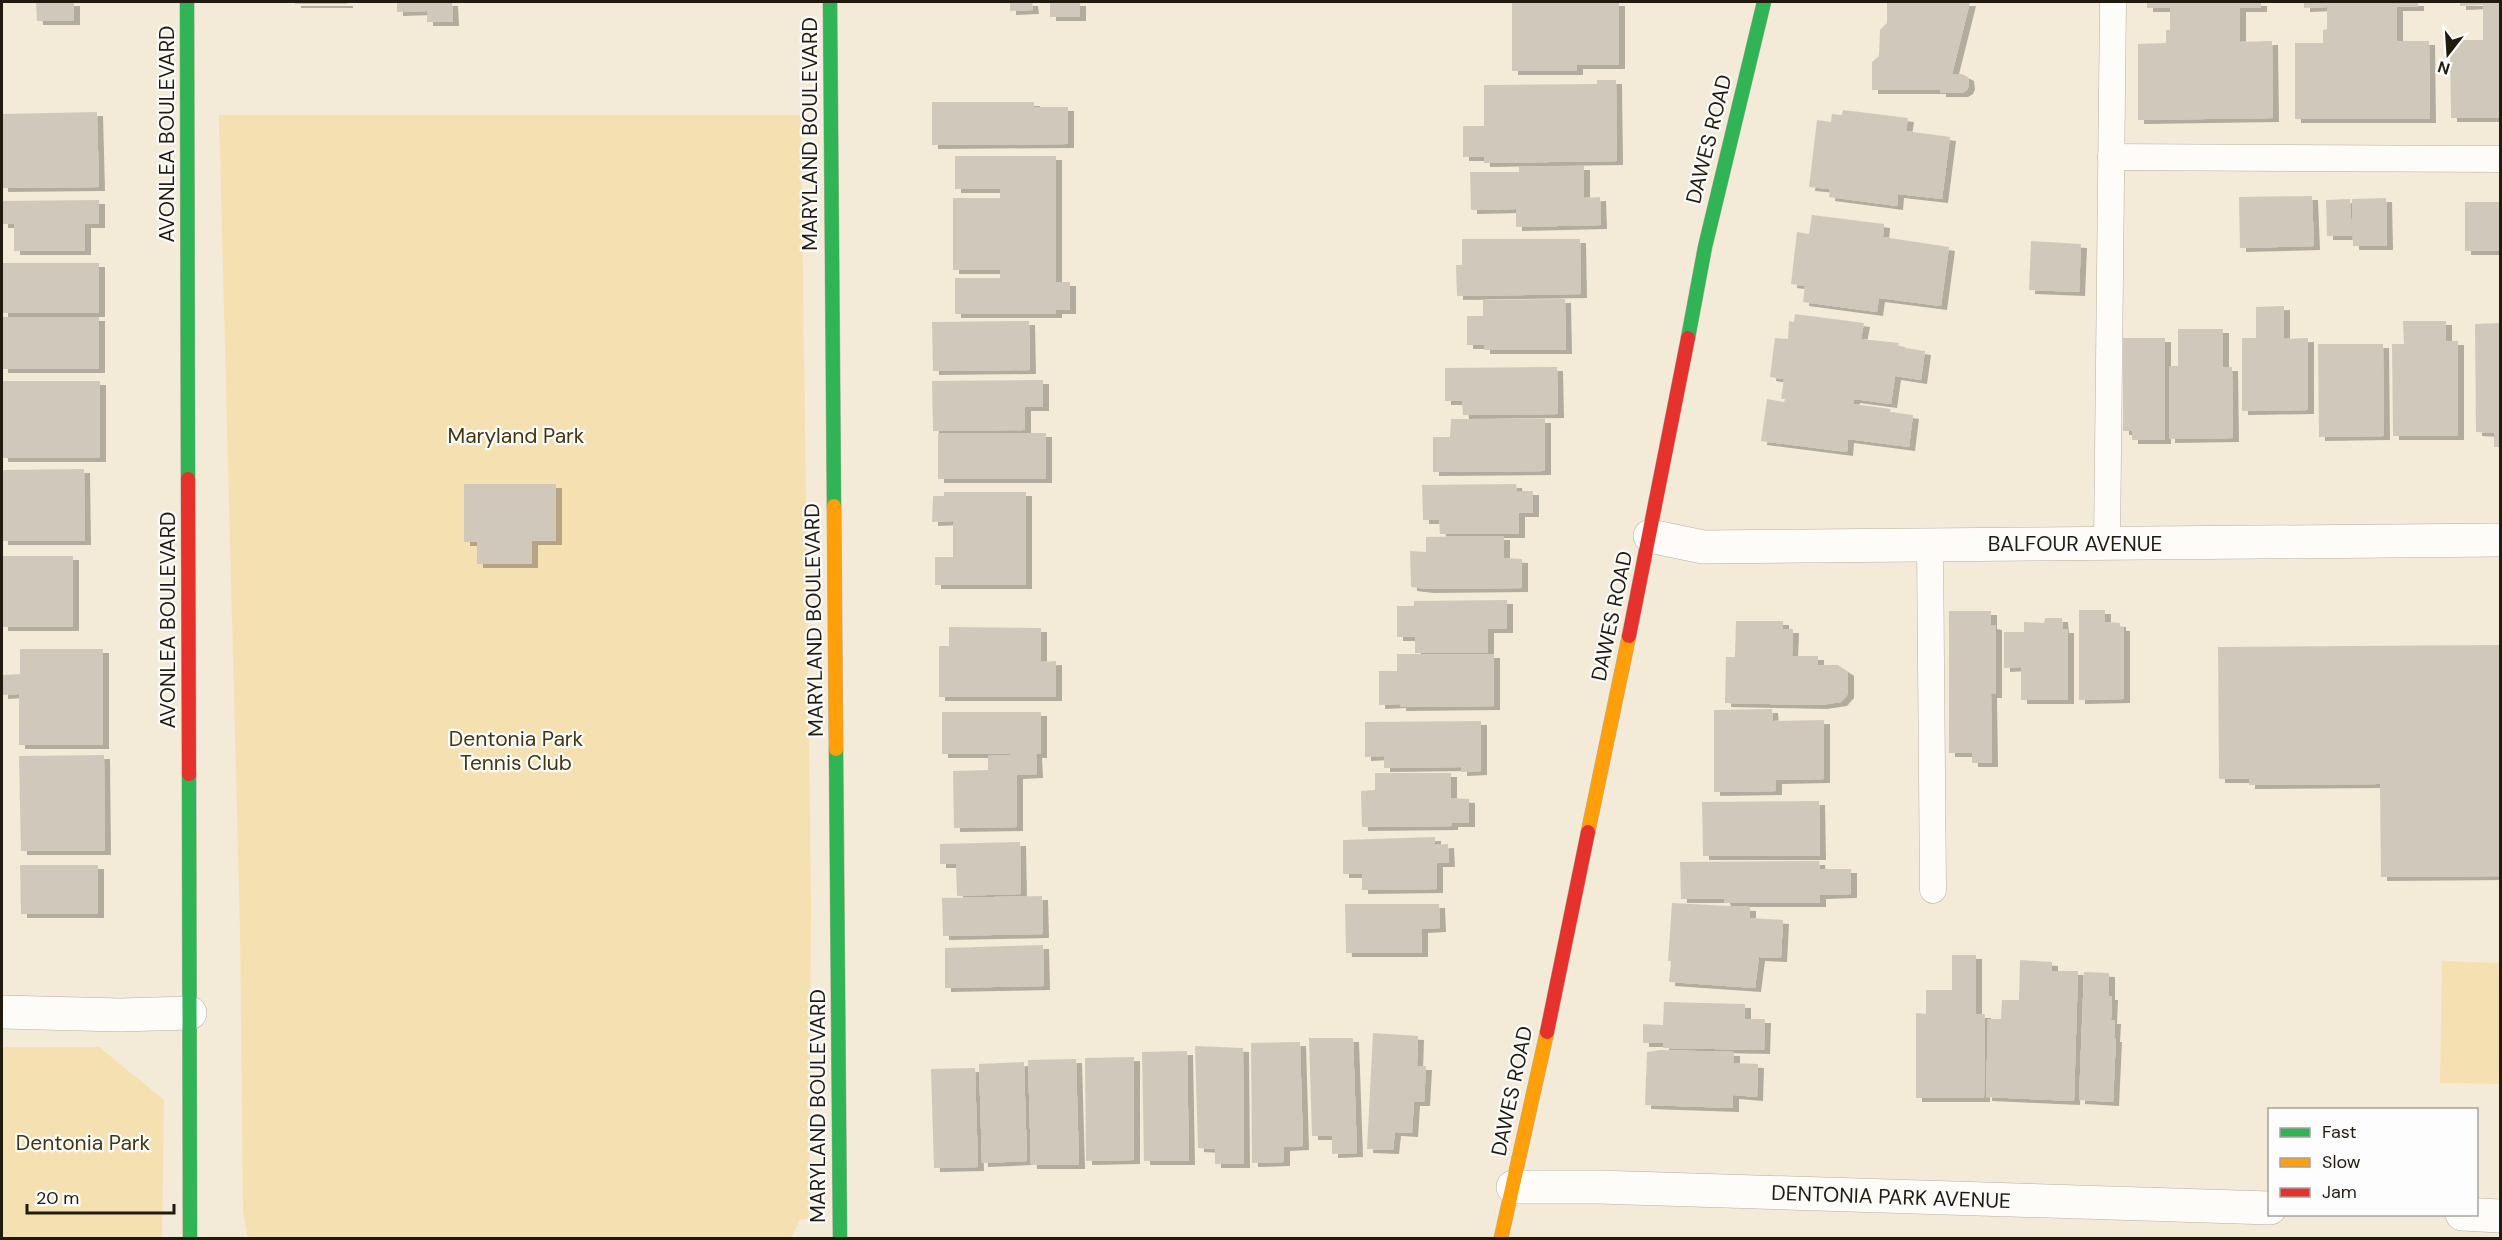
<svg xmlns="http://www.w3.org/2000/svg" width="2502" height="1240" font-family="'DM Sans',sans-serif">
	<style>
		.green { fill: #f5e0b2 }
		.building { fill: #d0c9bb; filter: url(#shadow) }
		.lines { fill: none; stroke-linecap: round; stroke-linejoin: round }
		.lane-casing { stroke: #b7b0a2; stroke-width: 27 }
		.street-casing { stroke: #b7b0a2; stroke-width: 34 }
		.fast-casing { stroke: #b7b0a2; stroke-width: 15 }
		.slow-casing { stroke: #b7b0a2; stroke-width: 15 }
		.jam-casing { stroke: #b7b0a2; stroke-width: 15 }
		.lane { stroke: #fdfcf9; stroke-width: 26 }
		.street { stroke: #fdfcf9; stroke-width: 33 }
		.fast { stroke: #30b455; stroke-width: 14 }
		.slow { stroke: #ff9f0a; stroke-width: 14 }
		.jam { stroke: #e5322d; stroke-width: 14 }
		.labels { text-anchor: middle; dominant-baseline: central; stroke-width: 4.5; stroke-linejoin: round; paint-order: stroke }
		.street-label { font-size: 21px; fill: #211b0f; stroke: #fdfdfd }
		.park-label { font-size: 21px; fill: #44350f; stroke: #fdfdfd }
	</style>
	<defs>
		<filter id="shadow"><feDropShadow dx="6" dy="4" stdDeviation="0" flood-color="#0004"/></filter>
	</defs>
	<rect width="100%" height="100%" fill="#f3ead8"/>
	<g class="green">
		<path d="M219,115H801L811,901L809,1219L800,1220L791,1238H250L247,1234L243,1211L240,929Z"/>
		<path d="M2442,961L2500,963V1084L2440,1083Z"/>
		<path d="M2,1047H99L164,1100L162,1238H2Z"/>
	</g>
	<g class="building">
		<path d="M36,2H74V21H37Z"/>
		<rect x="295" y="2" width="52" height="2"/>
		<path d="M397,2H452L453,22H427V11L397,12Z"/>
		<path d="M1010,2H1032L1033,10L1010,11Z"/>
		<rect x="1050" y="2" width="30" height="15"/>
		<path d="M1512,2H1619V65H1577V71H1512Z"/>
		<path d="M1887,2H1970L1952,74H1962L1968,77L1969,85L1967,90L1962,93H1940V90H1872V62L1879,56L1880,30L1887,23Z"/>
		<path d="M2147,2H2261V8H2240V42L2272,41L2273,118L2138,120V44L2166,43V30H2170V8H2147Z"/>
		<path d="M2304,2H2418V7H2397V41H2429L2430,119H2295V43H2323V30L2327,29V7L2304,8Z"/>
		<path d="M2460,2H2500V118H2451L2450,40H2483V5L2460,6Z"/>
		<path d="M1597,80H1616L1617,161L1484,163V157H1463V126H1484V85L1597,84Z"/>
		<path d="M932,102H1034V107H1068V144L932,145Z"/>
		<path d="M1843,110L1908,118L1906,131L1950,137L1942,199L1898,194L1897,206L1829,197L1830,189L1809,187L1817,120L1831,122L1832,114L1842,115Z"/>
		<path d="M97,112L99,187L2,188V114Z"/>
		<path d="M955,156H1056V282H1070V310H1056V314H955V278H1000V270H953V198H1000V189H955Z"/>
		<path d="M1519,166H1584V198L1600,197L1601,225L1516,227V209L1471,210L1470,172H1519Z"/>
		<path d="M2312,196L2314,246L2240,248L2239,197Z"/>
		<path d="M2386,198L2387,246H2353L2352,199Z"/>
		<path d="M2350,199L2352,236H2327L2326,200Z"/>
		<path d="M99,200V224H85V251H14V224H2V201Z"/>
		<rect x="2465" y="202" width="35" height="49"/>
		<path d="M1812,215L1884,224L1883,237L1949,247L1941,306L1879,298L1877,312L1803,302L1805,286L1791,284L1797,232L1809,234Z"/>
		<path d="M1462,239H1580L1581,294L1457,296L1456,265H1462Z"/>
		<path d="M2031,241L2081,244L2079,292L2029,290Z"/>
		<rect x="2" y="263" width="97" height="50"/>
		<path d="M1565,299L1566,350H1484V345H1467V316H1483V300Z"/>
		<path d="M2284,306V339L2308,338V410L2242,411V338H2256V307Z"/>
		<path d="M1795,314L1864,323L1861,339L1899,343L1898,347L1925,351L1921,380L1895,376L1891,404L1854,399L1853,404L1891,409L1890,412L1913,415L1909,447L1848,439L1847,452L1761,441L1767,399L1784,402L1785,399H1781L1784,379L1770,377L1775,338L1788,339L1789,321L1794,322Z"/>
		<rect x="2" y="317" width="97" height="52"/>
		<path d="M1029,321L1030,370L933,371L932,322Z"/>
		<path d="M2403,321H2446V341H2458V436H2393L2392,344H2404Z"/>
		<path d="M2500,323V447H2494V433L2476,432L2475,324Z"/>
		<path d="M2178,329H2223V367H2232L2233,438L2169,439V366H2178Z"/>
		<path d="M2123,338H2165V440H2132V431H2123Z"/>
		<path d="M2318,344H2383L2384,436L2319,437Z"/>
		<path d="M1557,367L1558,414L1463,415L1462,401H1445V368Z"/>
		<path d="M1043,380V407H1025V430L933,431L932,381Z"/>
		<rect x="2" y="381" width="98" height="77"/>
		<path d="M1451,419H1545V471L1433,472V437H1450Z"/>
		<rect x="938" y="433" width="108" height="46"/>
		<path d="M84,469L85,541H2V470Z"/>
		<path d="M464,484H556V541H532V564H477V542H464Z"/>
		<path d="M1516,484L1517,491H1533V513H1519V534H1440L1439,520H1423L1422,485Z"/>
		<path d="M944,492H1026V585H935V557H953V521L932,522L933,496H944Z"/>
		<path d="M1504,536V558L1522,559V588L1428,589L1411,587L1410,551L1426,552V537Z"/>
		<rect x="2" y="556" width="71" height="71"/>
		<path d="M1507,600V629H1488V653H1415V637H1397V606H1414V601Z"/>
		<path d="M2079,610H2105V622L2120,623V627H2124V699L2079,700Z"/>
		<path d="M1949,611H1991V625L1996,626V694H1991L1992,763H1972V753H1949Z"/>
		<path d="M2045,618H2062L2063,629H2068V700H2021V667L2004,668V632H2024V622L2044,623Z"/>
		<path d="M1736,621H1783V629H1793L1792,656H1818V665H1838L1848,672V694L1841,702L1821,705L1725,703L1726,657H1735Z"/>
		<path d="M949,627L1041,628V662L1056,661V697H939V646H949Z"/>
		<path d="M2500,645V876L2381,877L2380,784L2249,785V779H2219L2218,647Z"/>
		<path d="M20,649H103V745H19V694L2,695V675L20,674Z"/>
		<path d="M1397,654H1494V706L1400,707V704L1379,705V671H1397Z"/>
		<path d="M1772,709L1773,721L1824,720V779L1776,780V791L1714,792V710Z"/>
		<path d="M942,712H1041V754H1036L1037,774L1017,775V827L954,828L953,771L988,770V756L1026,754H942Z"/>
		<path d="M1481,721V771L1461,772V767L1384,768V756L1365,757V722Z"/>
		<path d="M104,755L105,851H21L19,756Z"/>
		<path d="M1375,773H1451V798L1469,799V823H1452V826L1362,827L1361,791L1375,790Z"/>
		<path d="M1819,801L1820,856H1703L1702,802Z"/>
		<path d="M1435,837V845L1448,844L1449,863H1437V889L1362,890V874H1343V840Z"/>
		<path d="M1020,842L1021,894L957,896L956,864H940V844Z"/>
		<path d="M1819,861L1820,869H1851V894L1820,895V903H1725L1724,899H1681L1680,862Z"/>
		<path d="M20,865H98V914H21Z"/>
		<path d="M1042,896L1043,934L943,936L942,898Z"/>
		<path d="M1672,903L1750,907V918L1783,920L1781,958L1759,957L1755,988L1669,982L1671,961H1668Z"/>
		<path d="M1345,904H1439L1440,928L1422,929V953H1346Z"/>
		<path d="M1043,945L1044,986L945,988V948Z"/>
		<path d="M1952,955H1976V1014H1985L1984,1098H1916V1013L1926,1014V990H1952Z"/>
		<path d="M2020,960L2052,962V971H2078L2074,1101L1986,1097L1988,1019H2001L2002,1000H2019Z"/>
		<path d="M2084,972L2109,973V996H2112L2111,1020H2115L2114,1038H2116L2113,1102L2079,1100Z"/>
		<path d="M1664,1002L1745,1004V1019H1765L1764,1050L1663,1048V1043H1643V1024L1663,1025Z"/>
		<path d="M1373,1033L1418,1036L1417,1066H1426L1424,1102H1414L1412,1133L1395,1132L1393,1150L1367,1149Z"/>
		<path d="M1309,1038H1353L1357,1153L1332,1154V1136H1312Z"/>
		<path d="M1300,1042L1303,1146L1284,1147V1162L1252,1163L1251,1043Z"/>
		<path d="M1195,1046L1243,1048L1244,1164H1215V1149L1198,1148Z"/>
		<path d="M1660,1050L1734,1052V1063L1758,1064L1757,1097L1733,1095V1108L1645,1105L1647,1052Z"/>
		<path d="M1187,1051L1189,1161H1144L1142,1052Z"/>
		<path d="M1134,1057V1160L1086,1161L1085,1058Z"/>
		<path d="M1076,1059L1079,1165H1031L1028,1060Z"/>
		<path d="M1024,1062L1027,1161L982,1163L979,1064Z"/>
		<path d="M975,1068L978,1167L934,1168L931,1069Z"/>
	</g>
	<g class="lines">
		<g class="lane-casing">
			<g id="lane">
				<path d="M2111,157L2500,159"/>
				<path d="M2107,544L2113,2"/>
				<path d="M1930,545L1933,890"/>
			</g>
		</g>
		<g class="street-casing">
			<g id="street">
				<path d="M1650,536L1703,547L2500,540"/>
				<path d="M2,1012L120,1015L190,1013"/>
				<path d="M1513,1187H1598L2270,1208"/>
				<path d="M2462,1214L2500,1216"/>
			</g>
		</g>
		<g class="fast-casing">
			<g id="fast">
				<path d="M187,2L188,479"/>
				<path d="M830,2L834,506"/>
				<path d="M1688,338L1705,247L1764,2"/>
				<path d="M836,749L840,1238"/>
				<path d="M189,774L190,1238"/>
			</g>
		</g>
		<g class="slow-casing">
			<g id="slow">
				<path d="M834,506L836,749"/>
				<path d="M1588,832L1629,636"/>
				<path d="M1501,1238L1547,1032"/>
			</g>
		</g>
		<g class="jam-casing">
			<g id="jam">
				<path d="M188,479L189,774"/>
				<path d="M1629,636L1688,338"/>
				<path d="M1547,1032L1588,832"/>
			</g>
		</g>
		<use href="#lane" class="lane"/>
		<use href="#street" class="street"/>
		<use href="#fast" class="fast"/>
		<use href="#slow" class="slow"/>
		<use href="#jam" class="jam"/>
	</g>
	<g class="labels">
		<g class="street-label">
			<text transform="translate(167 134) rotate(-90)">AVONLEA BOULEVARD</text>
			<text transform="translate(810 134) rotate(-90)">MARYLAND BOULEVARD</text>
			<text transform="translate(1709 139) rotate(-76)">DAWES ROAD</text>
			<text x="2075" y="544">BALFOUR AVENUE</text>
			<text transform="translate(1612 616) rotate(-78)">DAWES ROAD</text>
			<text transform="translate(168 620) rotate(-90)">AVONLEA BOULEVARD</text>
			<text transform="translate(814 620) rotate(-91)">MARYLAND BOULEVARD</text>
			<text transform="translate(1512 1091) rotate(-78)">DAWES ROAD</text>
			<text transform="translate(818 1106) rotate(-90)">MARYLAND BOULEVARD</text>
			<text transform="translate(1891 1197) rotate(2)">DENTONIA PARK AVENUE</text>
		</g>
		<g class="park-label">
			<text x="516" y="436">Maryland Park</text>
			<text x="516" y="739">Dentonia Park<tspan x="516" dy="24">Tennis Club</tspan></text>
			<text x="83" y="1143">Dentonia Park</text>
		</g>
	</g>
	<rect width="2502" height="1240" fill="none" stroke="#211b0f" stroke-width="6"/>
	<rect x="2268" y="1108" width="210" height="108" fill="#fdfdfd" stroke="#a5a39e" stroke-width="1.5"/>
	<rect x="2280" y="1128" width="30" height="9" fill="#30b455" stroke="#a5a39e" stroke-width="1.5"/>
	<text x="2322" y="1138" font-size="18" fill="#211b0f">Fast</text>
	<rect x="2280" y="1158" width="30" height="9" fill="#ff9f0a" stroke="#a5a39e" stroke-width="1.5"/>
	<text x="2322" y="1168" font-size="18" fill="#211b0f">Slow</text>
	<rect x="2280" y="1188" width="30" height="9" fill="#e5322d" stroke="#a5a39e" stroke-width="1.5"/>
	<text x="2322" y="1198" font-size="18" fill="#211b0f">Jam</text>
	<g transform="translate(2448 54) rotate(197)" stroke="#fdfdfd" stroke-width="4.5" paint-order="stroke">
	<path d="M0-4.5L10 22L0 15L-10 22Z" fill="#211b0f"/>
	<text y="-9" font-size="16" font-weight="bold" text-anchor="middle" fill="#211b0f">N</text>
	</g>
	<path d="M27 1204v9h147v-9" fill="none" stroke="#211b0f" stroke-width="3"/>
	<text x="36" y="1204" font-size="18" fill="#211b0f" stroke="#fdfdfd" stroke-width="4.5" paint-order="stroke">20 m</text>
</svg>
